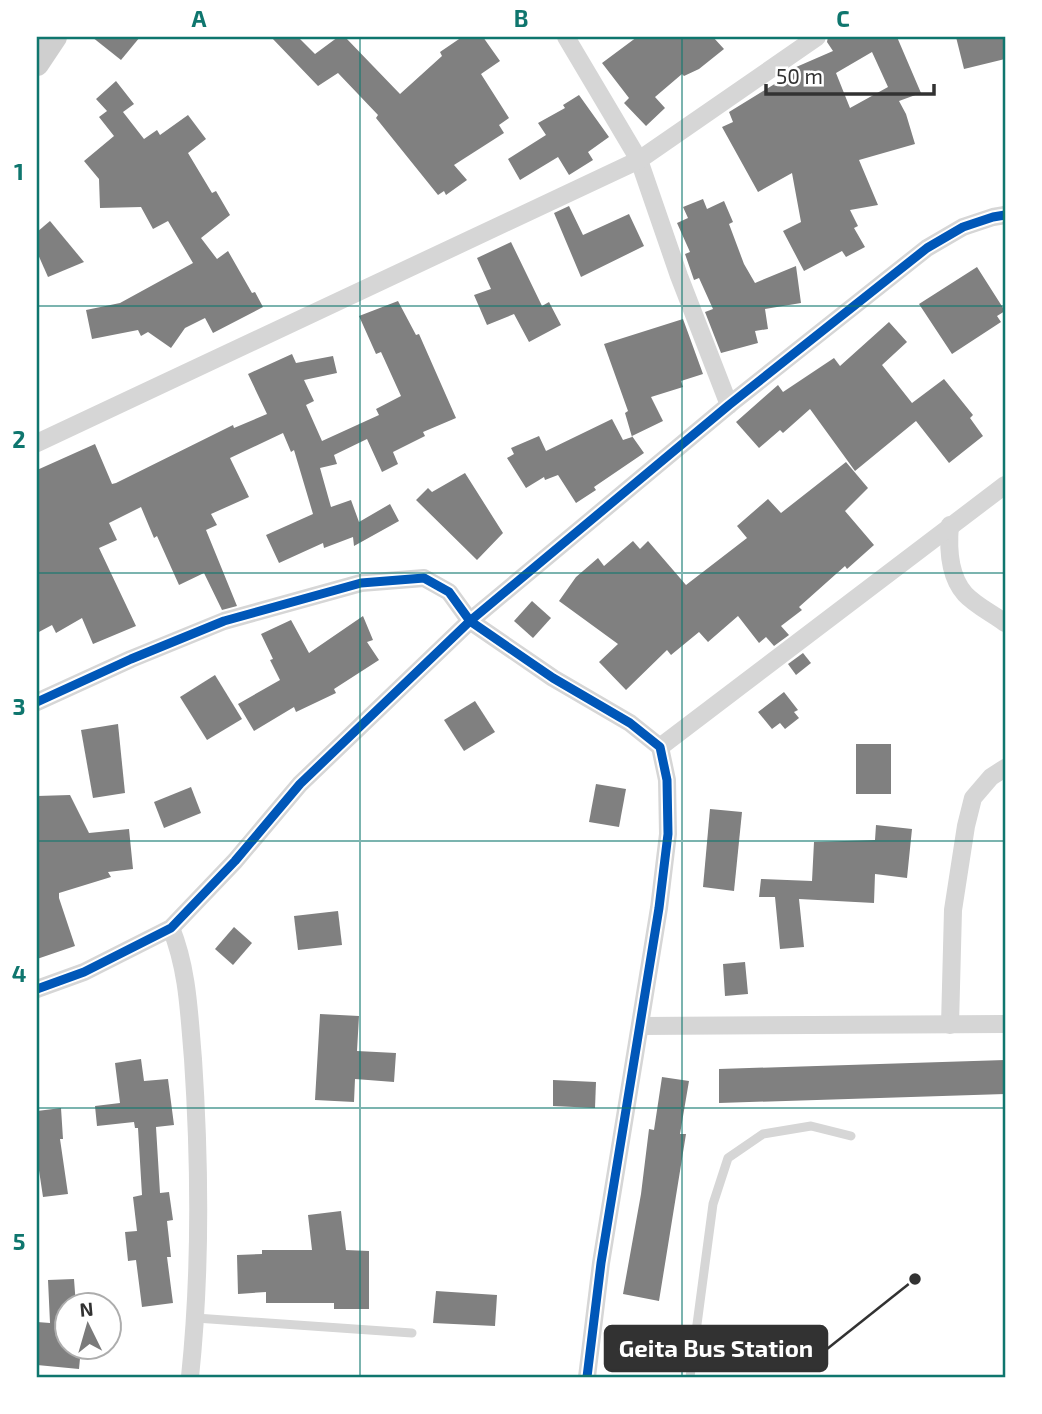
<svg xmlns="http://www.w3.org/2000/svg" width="1042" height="1414" font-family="'Exo 2',sans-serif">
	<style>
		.building { fill: #808080; fill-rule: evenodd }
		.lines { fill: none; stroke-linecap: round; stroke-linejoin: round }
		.service { stroke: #d6d6d6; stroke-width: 9 }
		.minor { stroke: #d6d6d6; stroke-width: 18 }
		.secondary { stroke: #cfcfcf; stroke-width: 24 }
		.cycleway-casing { stroke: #fff; stroke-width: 13 }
		.cycleway { stroke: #0057b8; stroke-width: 9 }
		.grid { fill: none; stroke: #0f766e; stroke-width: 2; stroke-opacity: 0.55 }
		.leader { fill: none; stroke: #323232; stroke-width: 2.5 }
		.callout-dot { fill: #323232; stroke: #fff; stroke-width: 2.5 }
		.callout { fill: #323232; stroke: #323232; stroke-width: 2.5 }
		.callout-label { font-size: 24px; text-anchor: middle; font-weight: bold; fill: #fff }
		.neatline { fill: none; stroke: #0f766e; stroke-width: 2.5 }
		.grid-label { font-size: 23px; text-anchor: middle; font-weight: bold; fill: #0f766e }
	</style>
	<rect width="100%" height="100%" fill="#fff"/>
	<g class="building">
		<path d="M92,37H140L121,60Z"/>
		<path d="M271,37H298L315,54L338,37H345L400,94L442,56L440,52L462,37H483L500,61L481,74L509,118L499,125L504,133L454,165L467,180L446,195L444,191L438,195L376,118L378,115L338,73L318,86Z"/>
		<path d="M637,37H713L724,49L699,69L684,76L682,74L655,97L665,108L646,126L624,103L629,98L602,63Z"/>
		<path d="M828,37H897L921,93L899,101L906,114L915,144L859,160L878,205L850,210L858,226L854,228L865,247L846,257L842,251L804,271L783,231L801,222L792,173L758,192L722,127L733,122L729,112L786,77L784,74L787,71L833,51L827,42ZM872,52L888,87L850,108L836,73Z"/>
		<path d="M956,37H1005V59L964,69Z"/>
		<path d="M116,81L134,104L123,112L144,139L157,130L160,135L188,115L206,139L188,153L212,193L216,191L230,215L201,238L217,259L228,251L252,293L255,292L263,307L213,333L205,318L185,328L171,348L148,332L141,336L138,330L92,339L86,310L120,303L193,263L168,221L153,229L141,207L100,208L99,179L84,161L114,136L99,117L107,111L96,99Z"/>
		<path d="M579,95L609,137L588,152L593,160L569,175L558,157L520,180L508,159L546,135L538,123L565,108L563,105Z"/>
		<path d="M703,199L707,209L724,201L733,222L729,224L744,264L755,283L796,266L801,303L765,309L768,329L755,331L758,343L721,353L705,312L713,309L699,278L694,280L685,254L690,252L677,223L688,218L683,207Z"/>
		<path d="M569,206L583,235L629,214L644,246L581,277L554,213Z"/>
		<path d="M50,221L84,262L48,277L37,252V232Z"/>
		<path d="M511,242L542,306L549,302L561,325L529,342L514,314L487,325L474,295L491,289L477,258Z"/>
		<path d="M977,267L1005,311L997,316L1001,322L952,354L919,304Z"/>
		<path d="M398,301L416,335L419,334L456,418L423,432L425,436L393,452L398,464L382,472L367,439L334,455L337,464L320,468L331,507L351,500L359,522L390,504L399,521L354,546L353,537L324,548L323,543L279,563L266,535L313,514L294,450L291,452L283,433L230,458L249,497L211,514L217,525L206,530L237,606L222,610L204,573L179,585L157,536L154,538L141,507L109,523L117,540L99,548L136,626L93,644L82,618L56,633L52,625L37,633V470L95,444L112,484L116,483L233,425L234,428L267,414L248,374L292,354L296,363L333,356L337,373L304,380L314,401L306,405L322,441L379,415L376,409L401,396L381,352L376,354L359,316Z"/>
		<path d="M683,319L703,374L681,381L683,387L651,397L663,421L632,436L644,453L594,487L596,490L576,503L558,475L545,480L544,477L526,488L507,458L514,454L511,448L539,436L546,451L612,419L623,440L632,437L625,413L628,411L604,344Z"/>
		<path d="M889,322L907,342L882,365L912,403L944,379L973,415L970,418L983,436L949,463L916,421L855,471L810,409L783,433L780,430L759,448L736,422L778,385L783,392L834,358L840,366Z"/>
		<path d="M846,462L868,488L845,511L874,545L847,569L845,566L799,607L802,610L781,626L789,635L774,646L766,637L759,643L738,616L708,642L699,632L671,655L667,650L626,690L599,662L618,644L559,601L576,577L598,558L604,566L633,541L640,549L648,541L686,585L747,538L737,526L768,499L781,513Z"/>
		<path d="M465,473L503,533L477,560L416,500L428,488L432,492Z"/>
		<path d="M532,601L551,618L533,638L514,621Z"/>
		<path d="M363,616L373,640L367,642L379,660L334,689L336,693L296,712L294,707L254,731L238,704L280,680L270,660L273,659L261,634L291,620L309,653Z"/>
		<path d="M803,653L811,663L796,675L788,664Z"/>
		<path d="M215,675L242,719L207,740L180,697Z"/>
		<path d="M784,692L798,710L794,712L799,718L785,729L780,723L772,729L758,712Z"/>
		<path d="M475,701L495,732L464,751L444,720Z"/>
		<path d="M118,724L125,793L93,798L81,730Z"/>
		<rect x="856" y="744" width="35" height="50"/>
		<path d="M596,784L626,789L619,827L589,822Z"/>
		<path d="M191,787L201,813L164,828L154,802Z"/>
		<path d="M70,795L89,833L129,829L133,869L108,872L111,877L59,893V898L75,946L37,959V796Z"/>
		<path d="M710,809L742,812L734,891L703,887Z"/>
		<path d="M876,825L912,829L907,878L875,874L874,903L799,899L804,947L780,949L775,897H759L761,879L812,881L814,842L875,840Z"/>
		<path d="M338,911L342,945L298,950L294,916Z"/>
		<path d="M234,927L252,943L233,965L215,949Z"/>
		<path d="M745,962L748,994L725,996L723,964Z"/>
		<path d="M320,1014L359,1016L357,1051L396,1053L394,1082L355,1079L354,1102L315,1100Z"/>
		<path d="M141,1059L144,1081L168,1079L174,1125L156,1127L160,1193L169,1192L173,1220L167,1221L171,1257H167L173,1303L142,1307L136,1260L128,1261L125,1232L137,1231L133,1197L142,1195L138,1128H135L134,1122L97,1126L95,1106L120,1103L115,1063Z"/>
		<path d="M1005,1060V1094L719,1103V1069Z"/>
		<path d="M662,1077L689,1081L680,1134H686L659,1301L623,1294L641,1194L649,1129L654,1130Z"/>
		<path d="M553,1080L596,1082L595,1108L553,1106Z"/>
		<path d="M61,1108L63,1139H60L68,1194L43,1197L37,1157V1111Z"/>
		<path d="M341,1211L346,1250L369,1251V1309H334V1303H266V1292L238,1294L237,1255L262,1254V1250H312L308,1215Z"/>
		<path d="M74,1279L76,1306H66V1348H81L79,1369L37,1365V1322L50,1323L48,1280Z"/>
		<path d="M436,1291L497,1295L495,1326L433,1323Z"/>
	</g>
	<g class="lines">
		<g class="service">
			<path d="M196,1318L412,1333"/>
			<path d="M690,1377L713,1204L728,1158L763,1134L811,1126L851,1136"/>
		</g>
		<g class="minor">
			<path d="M566,37L639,160L679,276L729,405"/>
			<path d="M37,443L639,160L817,37"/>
			<path d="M950,525C948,547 949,576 965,594C975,605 993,614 1005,623"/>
			<path d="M37,702L131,659L224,621L361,583L424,578L449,592L470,621L553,678L630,723L660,747L667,780L668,834L659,908L601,1263L587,1377"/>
			<path d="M660,747L1005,485"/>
			<path d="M171,928C188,970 189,1014 193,1059C200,1164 201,1272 190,1377"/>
			<path d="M37,989L84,972L171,928L235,861L300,784L470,621L729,405L927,248L963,227L993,217L1005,215"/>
			<path d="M950,1025L953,910L966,826L973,798L991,777L1005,768"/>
			<path d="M640,1026L1005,1024"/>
		</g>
		<path class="secondary" d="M37,64L55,37"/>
		<g class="cycleway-casing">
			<g id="cycleway">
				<path d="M37,702L131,659L224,621L361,583L424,578L449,592L470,621L553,678L630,723L660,747L667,780L668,834L659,908L601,1263L587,1377"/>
				<path d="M37,989L84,972L171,928L235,861L300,784L470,621L729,405L927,248L963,227L993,217L1005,215"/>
			</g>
		</g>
		<use href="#cycleway" class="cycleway"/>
	</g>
	<path class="grid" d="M360,37V1377M682,37V1377M37,306H1005M37,573H1005M37,841H1005M37,1108H1005"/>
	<path class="leader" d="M915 1279L827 1349"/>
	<circle class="callout-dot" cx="915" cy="1279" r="7"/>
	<rect class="callout" x="605" y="1326" width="222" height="45" rx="7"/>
	<g class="callout-label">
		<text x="716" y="1357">Geita Bus Station</text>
	</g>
	<rect width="1042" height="1414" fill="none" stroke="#ffffff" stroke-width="77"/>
	<g transform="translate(88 1326) rotate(355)"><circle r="33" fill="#ffffff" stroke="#adadad" stroke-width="2"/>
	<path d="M0-5L12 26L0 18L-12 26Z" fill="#7a7a7a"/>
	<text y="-10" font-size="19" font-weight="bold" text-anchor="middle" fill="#323232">N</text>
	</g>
	<path d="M766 84v10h168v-10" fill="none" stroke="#323232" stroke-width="3.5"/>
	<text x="776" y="84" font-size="21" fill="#323232" stroke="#ffffff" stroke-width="5" paint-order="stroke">50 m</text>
	<rect x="38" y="38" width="966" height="1338" class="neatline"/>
	<g class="grid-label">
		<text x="199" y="27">A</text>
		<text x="521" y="27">B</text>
		<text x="843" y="27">C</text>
		<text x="19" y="180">1</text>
		<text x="19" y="448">2</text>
		<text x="19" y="715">3</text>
		<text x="19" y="982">4</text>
		<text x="19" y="1250">5</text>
	</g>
</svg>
